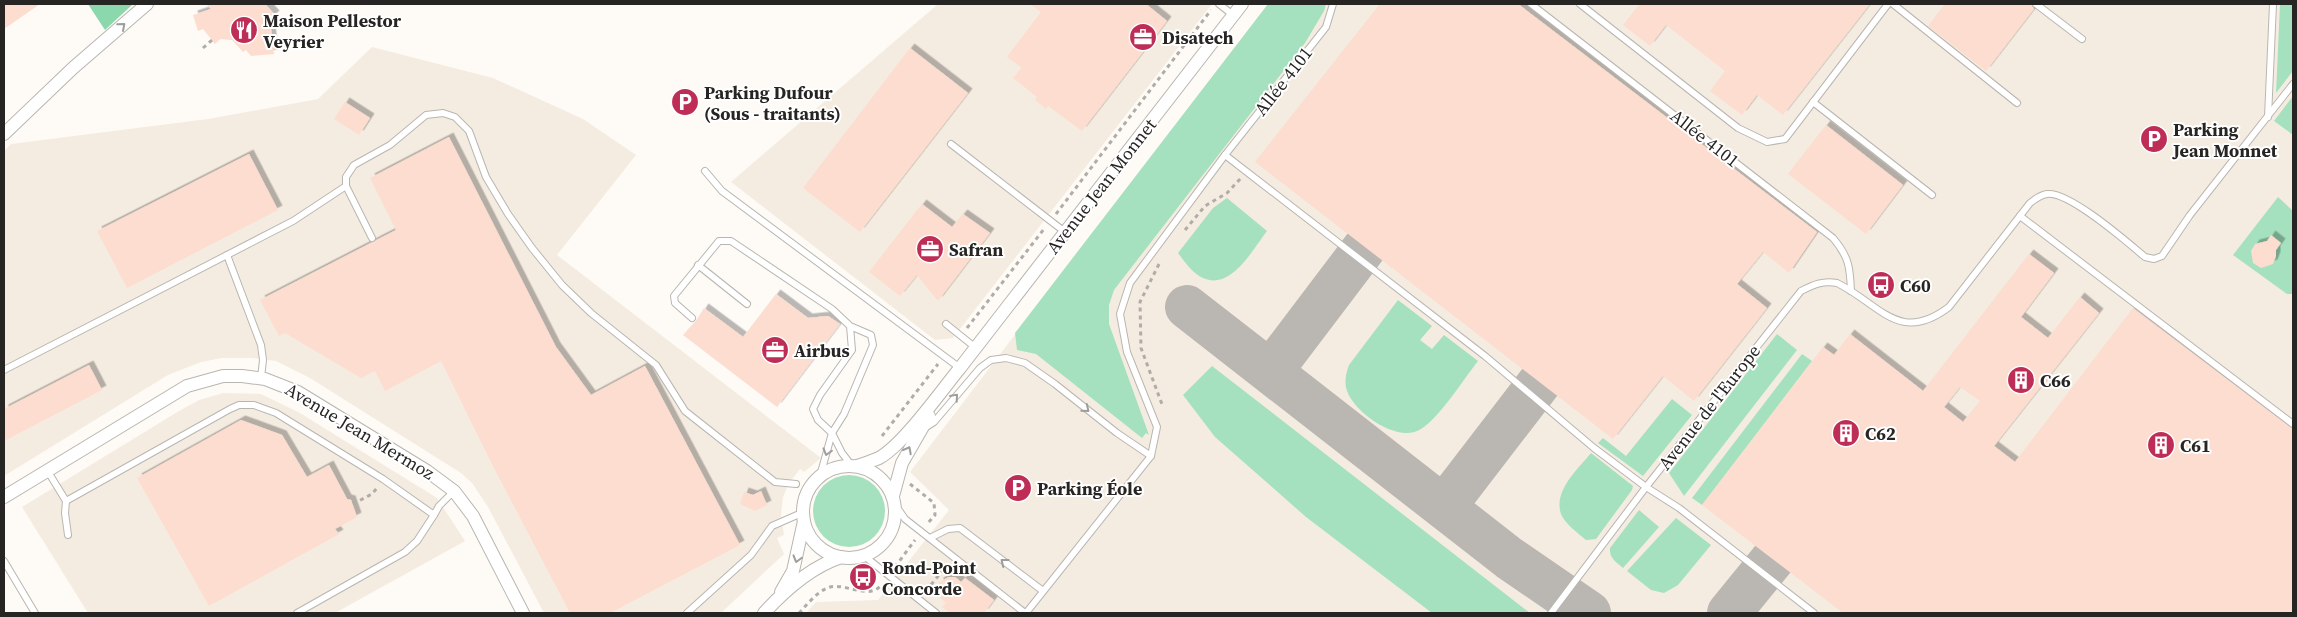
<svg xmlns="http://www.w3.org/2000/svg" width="2297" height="617" font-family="'Source Serif 4',serif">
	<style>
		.built { fill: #f5ece1 }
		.green { fill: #a5e1be }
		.forest { fill: #8bd8ad }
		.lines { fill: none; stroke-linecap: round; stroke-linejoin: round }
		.taxiway { stroke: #bab6b2; stroke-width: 44 }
		.building { fill: #fcddcf; fill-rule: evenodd; filter: url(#shadow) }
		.service-casing { stroke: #b9b6b1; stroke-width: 8 }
		.minor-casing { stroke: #b9b6b1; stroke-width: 14 }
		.path { stroke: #b0ada9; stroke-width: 3; stroke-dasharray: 4 4; stroke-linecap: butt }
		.service { stroke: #fff; stroke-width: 6 }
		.minor { stroke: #fff; stroke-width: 12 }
		.oneway { stroke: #9d9d9c }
		.labels { text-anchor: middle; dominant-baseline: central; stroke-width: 4; stroke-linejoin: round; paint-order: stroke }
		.poi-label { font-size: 18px; font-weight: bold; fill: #262523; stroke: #fff; text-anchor: start }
		.street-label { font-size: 18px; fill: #262523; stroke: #fff }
	</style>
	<defs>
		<filter id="shadow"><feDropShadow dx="4.5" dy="-4.5" stdDeviation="0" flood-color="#0004"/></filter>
	</defs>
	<rect width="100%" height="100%" fill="#fefaf5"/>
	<g class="built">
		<path d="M938,4H1212L953,338L935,340L731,182Z"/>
		<path d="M1268,4H2293V613H806L816,602L878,600L949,510L910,472Z"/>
		<path d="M372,47L493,78L583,119L636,155L557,255L821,458L804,472L800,469L789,483L783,497L781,515L784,535L777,538L784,554L721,613H544L488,507L472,483L461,473L310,378L276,361L253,358H222L201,362L168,375L4,476V151L11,144L208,119L318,99Z"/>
		<path d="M223,393L261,394L300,413L437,498L465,541L335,613H88L22,507L179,411L199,400Z"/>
	</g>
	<g class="green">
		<path d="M1268,4H1326L1324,11L1305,43L1114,290L1109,305V324L1149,435L1146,433L1142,438L1036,354L1017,350L1015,333Z"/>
		<path d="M2280,4H2293V71L2276,93Z"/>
		<path d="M2293,96V135L2274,121Z"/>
		<path d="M2278,197L2293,211V294H2287L2233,255Z"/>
		<path d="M1227,198L1267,231C1253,249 1231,291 1203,278C1193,274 1185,262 1178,253L1213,208Z"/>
		<path d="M1398,300L1432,326L1420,340L1432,349L1444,335L1478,361C1463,380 1440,417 1421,429C1398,444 1355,413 1347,391C1344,382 1346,373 1349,365Z"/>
		<path d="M1777,334L1797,350L1684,496L1669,473Z"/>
		<path d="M1802,354L1812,361L1702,505L1692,498Z"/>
		<path d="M1212,366L1530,613H1432L1306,517L1215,437L1183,395Z"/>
		<path d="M1672,399L1692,415L1643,476L1598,443L1603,438L1626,456Z"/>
		<path d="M1591,453L1633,486L1632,490L1596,539L1586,540C1578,533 1565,524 1561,514C1553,491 1578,469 1591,453Z"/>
		<circle cx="849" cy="511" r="36"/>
		<path d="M1639,510L1659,527L1623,568C1616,562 1609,558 1610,548Z"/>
		<path d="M1676,518L1711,545L1678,585L1664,593L1651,590L1627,571Z"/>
	</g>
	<path class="forest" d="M88,4H133L105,30Z"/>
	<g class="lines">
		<g class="taxiway">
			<path d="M1187,307L1509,558L1589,613"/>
			<path d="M1271,371L1365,247"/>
			<path d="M1444,507L1540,382"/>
			<path d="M1729,613L1773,559"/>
		</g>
	</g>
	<g class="building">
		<path d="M4,4H40L4,29Z"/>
		<path d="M206,4H265L275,15L266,23L271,29L274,54L251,56L246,50L243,52L232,40L220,39L215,44L203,29L198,31L193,15L211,9Z"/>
		<path d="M1030,4H1146L1167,21L1082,131L1048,106L1046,109L1035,100L1037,97L1013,78L1022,68L1007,57L1041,12Z"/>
		<path d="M1380,4H1518L1817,232L1789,273L1763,252L1737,284L1767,308L1694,401L1663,376L1613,439L1255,162Z"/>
		<path d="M1640,4H1870L1783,115L1757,95L1742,115L1710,91L1725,71L1666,25L1650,46L1623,25Z"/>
		<path d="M1945,4H2031L2034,9L1986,71L1928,26Z"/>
		<path d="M910,48L968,93L860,232L803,188Z"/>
		<path d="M345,102L370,118L359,135L334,119Z"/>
		<path d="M1826,125L1903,185L1866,234L1788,174Z"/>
		<path d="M449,137L556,347L591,395L645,366L740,545L610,613H570L494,468L441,361L385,391L375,371L361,378L285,333L279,336L260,300L396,230L370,178Z"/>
		<path d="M249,154L278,210L127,288L97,231Z"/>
		<path d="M922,204L952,227L963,214L990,233L938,301L917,275L900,296L869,272Z"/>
		<path d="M2271,235L2281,243L2276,250V256L2273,264L2261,268L2253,263L2251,251L2255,244L2267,241Z"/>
		<path d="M2029,254L2054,273L2021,317L2048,338L2080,297L2099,313L1994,446L2015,462L2133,308L2293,429V613H1843L1702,505L1823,347L1834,355L1850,334L1923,391ZM1960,387L1980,401L1963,422L1944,407Z"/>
		<path d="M776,294L808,318L828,316L840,324L777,407L683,335L696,321L704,308L743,337Z"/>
		<path d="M89,365L102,390L4,441V409Z"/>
		<path d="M241,420L282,435L307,477L329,465L347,499L351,500L357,517L335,529L339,534L209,606L137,478Z"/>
		<path d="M761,491L767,505L755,511L740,504L744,492L753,495Z"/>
		<path d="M949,577H955L961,582L965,578L994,600L984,613H951L942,607L946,603L939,597V582Z"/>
	</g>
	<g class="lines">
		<g class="service-casing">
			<g id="service">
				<path d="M1219,4L1233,15"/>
				<path d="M1531,4L1833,238C1849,257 1850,267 1851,291"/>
				<path d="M1580,4L1738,128L1767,142L1785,139L1888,4"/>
				<path d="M1893,4L2017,103"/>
				<path d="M2036,4L2082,39"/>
				<path d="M1813,102L1932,195"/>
				<path d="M2268,117L2273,4"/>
				<path d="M951,144L1065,232"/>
				<path d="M1225,155L1485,356L1594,448L1646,487L1679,508L1814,613"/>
				<path d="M705,171L722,191L960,368"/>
				<path d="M2020,216L2293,424"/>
				<path d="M372,238L346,186V177L354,165L390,145L426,115L443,113L455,117L469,131L486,177L508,214L532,248L562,285L591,313L656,365L685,411L775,482L796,484"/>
				<path d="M227,255L261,345L263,360L261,378"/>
				<path d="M698,265L747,304"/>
				<path d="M692,318L675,303L674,296L719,241H731L832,309L850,326L871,335L873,345L844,414L832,433L818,420L813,409L820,395L852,350L850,326"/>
				<path d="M946,324L976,348"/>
				<path d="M4,370L293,221L346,186"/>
				<path d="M926,427L934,422L980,368L991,360L1006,358L1025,363L1055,384L1117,433L1151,456"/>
				<path d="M47,470L66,501"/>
				<path d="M820,476L832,433L842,453L852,466"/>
				<path d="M894,503L905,519L1025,613"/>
				<path d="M68,535L65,513L66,501L230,409L239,405H254L276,413L383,479L434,515L439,506L454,491"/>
				<path d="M930,538L948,529L960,528L1043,591"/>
				<path d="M863,555L936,613"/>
				<path d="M4,561L35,613"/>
				<path d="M297,613L405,552L417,541L434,515"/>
				<path d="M687,613L751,555L772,526L804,512"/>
				<path d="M1026,613L1151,456L1157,427L1127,352L1120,314L1130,283L1225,155L1326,27L1333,4"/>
				<path d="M1551,613L1646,487L1801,291C1813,285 1823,280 1837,283C1880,304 1899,345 1949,307L2030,203C2035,199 2040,195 2047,194C2069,191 2127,242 2145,257L2154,259L2162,256L2190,215L2293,84"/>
			</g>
		</g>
		<g class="minor-casing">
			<g id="minor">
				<path d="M4,134L73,68L147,4"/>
				<path d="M857,466C864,464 872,461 879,458C903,445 941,391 960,368L1242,4"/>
				<circle cx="849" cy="512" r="46"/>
				<path d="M893,496L902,463L929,416"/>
				<path d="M4,497L187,386L223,376H242L265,379L298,392L427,471L454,491L473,516L523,613"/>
				<path d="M781,592L793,571L804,521"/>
				<path d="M764,613C785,590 811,567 841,557"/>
			</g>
		</g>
		<g class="path">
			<path d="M203,48L212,40"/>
			<path d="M1056,214L1211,10"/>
			<path d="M1185,230L1205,206L1227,193L1241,178"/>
			<path d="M1159,264L1140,302L1141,348L1163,407"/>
			<path d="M967,328L1044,229"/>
			<path d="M882,436L938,364"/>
			<path d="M910,484L934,503L935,515L928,523"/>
			<path d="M353,504L372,494L377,488"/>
			<path d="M895,567L915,540"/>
			<path d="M926,591L947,565"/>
			<path d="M799,613C808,604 817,591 830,587C847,583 870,601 882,584"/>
		</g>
		<use href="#service" class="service"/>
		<use href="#minor" class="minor"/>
	</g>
	<defs><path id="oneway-chevron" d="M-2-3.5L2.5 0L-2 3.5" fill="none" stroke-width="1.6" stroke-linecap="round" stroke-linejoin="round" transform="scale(1.25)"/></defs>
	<g class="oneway">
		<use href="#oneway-chevron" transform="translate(122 26) rotate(-41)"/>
		<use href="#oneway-chevron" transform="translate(955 397) rotate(-49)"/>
		<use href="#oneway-chevron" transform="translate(1086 409) rotate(39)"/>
		<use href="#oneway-chevron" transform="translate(908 450) rotate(-62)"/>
		<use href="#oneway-chevron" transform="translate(827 452) rotate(106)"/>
		<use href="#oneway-chevron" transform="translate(797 559) rotate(106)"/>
		<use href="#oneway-chevron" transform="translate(1004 562) rotate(-142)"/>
	</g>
	<defs>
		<g id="restaurant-disc" transform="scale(1.4375)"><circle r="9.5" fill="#bd2d56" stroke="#fff"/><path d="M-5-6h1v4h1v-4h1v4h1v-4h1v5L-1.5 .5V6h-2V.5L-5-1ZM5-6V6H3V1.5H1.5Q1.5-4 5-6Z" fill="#fff"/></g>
		<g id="office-disc" transform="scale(1.4375)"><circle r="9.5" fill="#bd2d56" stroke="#fff"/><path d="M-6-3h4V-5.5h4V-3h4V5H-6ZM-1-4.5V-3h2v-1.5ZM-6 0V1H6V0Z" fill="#fff"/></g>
		<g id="parking-disc" transform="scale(1.4375)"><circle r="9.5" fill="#bd2d56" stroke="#fff"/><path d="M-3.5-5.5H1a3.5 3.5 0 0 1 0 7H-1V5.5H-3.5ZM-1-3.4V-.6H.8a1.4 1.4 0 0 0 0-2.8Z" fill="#fff"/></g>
		<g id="bus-disc" transform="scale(1.4375)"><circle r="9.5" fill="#bd2d56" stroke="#fff"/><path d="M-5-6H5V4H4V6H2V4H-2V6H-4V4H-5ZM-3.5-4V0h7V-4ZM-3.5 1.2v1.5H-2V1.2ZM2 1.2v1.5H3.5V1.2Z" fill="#fff"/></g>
		<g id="building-disc" transform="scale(1.4375)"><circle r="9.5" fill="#bd2d56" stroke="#fff"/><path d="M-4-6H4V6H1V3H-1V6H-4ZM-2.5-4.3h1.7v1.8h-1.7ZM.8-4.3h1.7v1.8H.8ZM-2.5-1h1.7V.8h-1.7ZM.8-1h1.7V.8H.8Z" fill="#fff"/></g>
	</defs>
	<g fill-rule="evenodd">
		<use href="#restaurant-disc" x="244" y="30"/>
		<use href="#office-disc" x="1143" y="37"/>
		<use href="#parking-disc" x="685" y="102"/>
		<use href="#parking-disc" x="2154" y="139"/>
		<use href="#office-disc" x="930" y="249"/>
		<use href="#bus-disc" x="1881" y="285"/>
		<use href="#office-disc" x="775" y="350"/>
		<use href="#building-disc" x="2021" y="380"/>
		<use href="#building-disc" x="1846" y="433"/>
		<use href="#building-disc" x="2161" y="445"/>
		<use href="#parking-disc" x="1018" y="488"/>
		<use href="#bus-disc" x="863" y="577"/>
	</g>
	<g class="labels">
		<g class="poi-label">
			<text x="263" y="20">Maison Pellestor<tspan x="263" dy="21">Veyrier</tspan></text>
			<text x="1162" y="37">Disatech</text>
			<text x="704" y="92">Parking Dufour<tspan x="704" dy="21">(Sous - traitants)</tspan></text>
			<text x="2173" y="129">Parking<tspan x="2173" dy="21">Jean Monnet</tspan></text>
			<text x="949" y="249">Safran</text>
			<text x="1900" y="285">C60</text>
			<text x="794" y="350">Airbus</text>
			<text x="2040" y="380">C66</text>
			<text x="1865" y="433">C62</text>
			<text x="2180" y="445">C61</text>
			<text x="1037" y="488">Parking Éole</text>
			<text x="882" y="567">Rond-Point<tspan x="882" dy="21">Concorde</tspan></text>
		</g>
		<g class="street-label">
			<text transform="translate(1283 81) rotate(-52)">Allée 4101</text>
			<text transform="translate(1705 138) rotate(38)">Allée 4101</text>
			<text transform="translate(1101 186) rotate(-52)">Avenue Jean Monnet</text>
			<text transform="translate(1709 407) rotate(-52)">Avenue de l'Europe</text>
			<text transform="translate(360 431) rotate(31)">Avenue Jean Mermoz</text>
		</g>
	</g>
	<rect width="2297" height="617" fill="none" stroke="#262523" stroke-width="10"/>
</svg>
